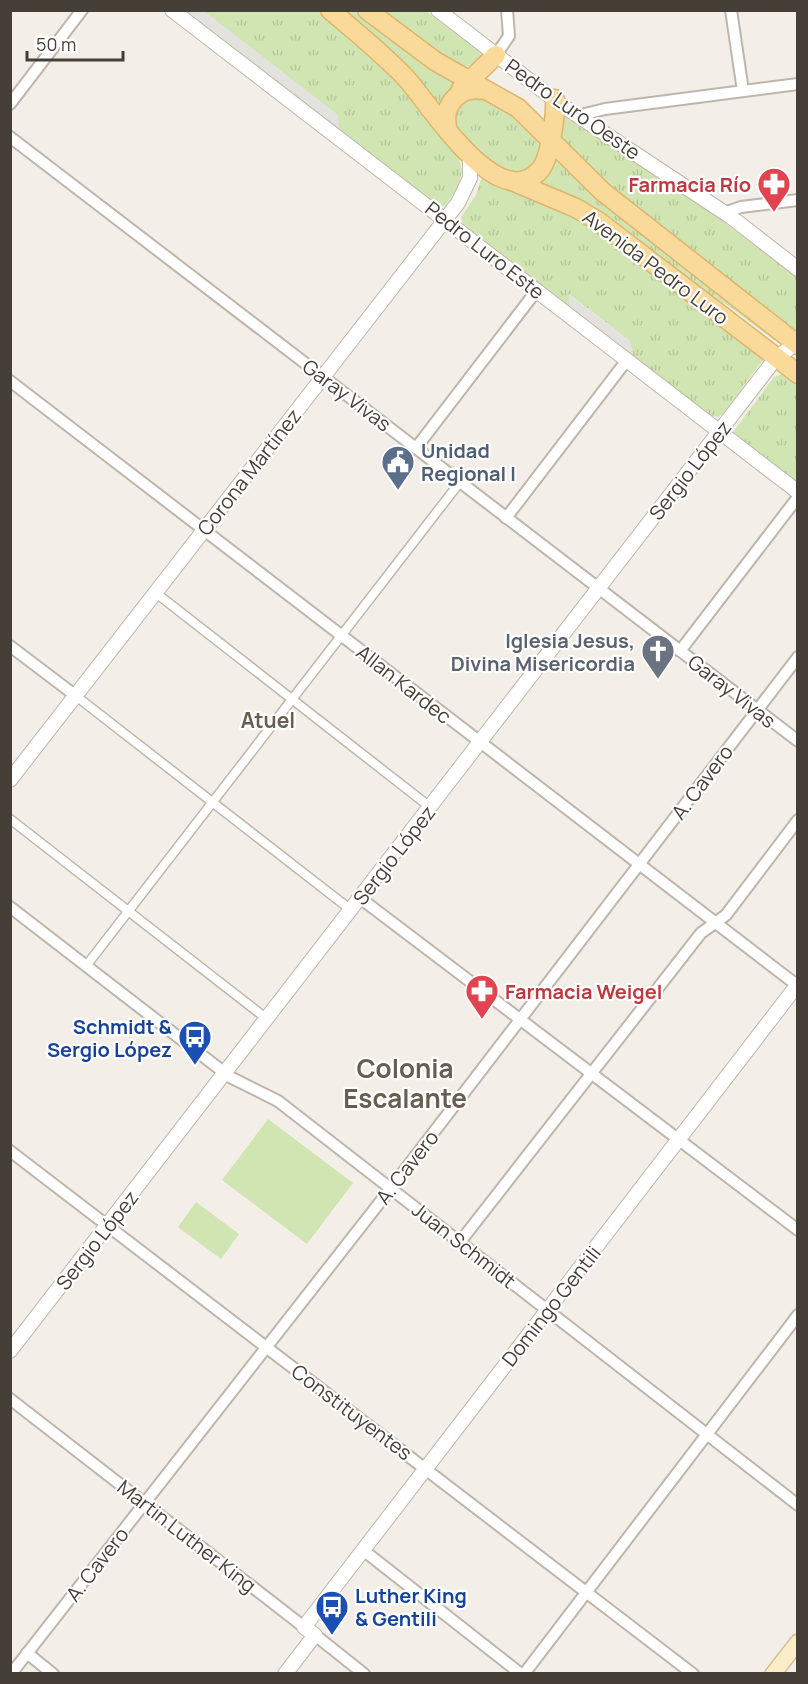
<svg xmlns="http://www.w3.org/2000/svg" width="808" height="1684" font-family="Manrope,sans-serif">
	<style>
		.grass { fill: url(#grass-tufts) }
		.pitch { fill: #d1e5b2 }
		.parking { fill: #e4e2df }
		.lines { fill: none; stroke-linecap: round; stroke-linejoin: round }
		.pedestrian-casing { stroke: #beb6ab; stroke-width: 11 }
		.minor-casing { stroke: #beb6ab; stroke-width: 14 }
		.tertiary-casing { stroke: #beb6ab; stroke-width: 16 }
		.secondary-casing { stroke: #d1c099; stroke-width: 18 }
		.primary-casing { stroke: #deb66b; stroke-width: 21 }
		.pedestrian { stroke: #fff; stroke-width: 8 }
		.minor { stroke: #fff; stroke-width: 10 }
		.tertiary { stroke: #fff; stroke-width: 14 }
		.secondary { stroke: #fcedc9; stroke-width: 15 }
		.primary { stroke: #f9da9a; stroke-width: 18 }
		.labels { text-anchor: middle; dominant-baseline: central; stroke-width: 4.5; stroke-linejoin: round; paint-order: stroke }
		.street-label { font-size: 20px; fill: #463f37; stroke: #fff }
		.health-label { font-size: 20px; font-weight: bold; fill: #be3a42; stroke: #fff; text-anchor: end }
		.service-label { font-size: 20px; font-weight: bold; fill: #4e5e75; stroke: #fff; text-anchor: start }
		.worship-label { font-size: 20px; font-weight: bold; fill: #5b616d; stroke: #fff; text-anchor: end }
		.transit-label { font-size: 20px; font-weight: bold; fill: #164399; stroke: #fff; text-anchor: end }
		.neighbourhood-label { font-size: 21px; font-weight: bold; fill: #685d4e; stroke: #fff }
		.district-label { font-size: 26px; font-weight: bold; fill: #685d4e; stroke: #fff }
	</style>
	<defs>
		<pattern id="grass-tufts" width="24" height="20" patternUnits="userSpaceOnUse" patternTransform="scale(1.5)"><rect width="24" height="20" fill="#d1e5b2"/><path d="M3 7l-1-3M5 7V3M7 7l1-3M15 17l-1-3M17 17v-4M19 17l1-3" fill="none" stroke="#b5c69a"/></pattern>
	</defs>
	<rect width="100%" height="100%" fill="#f3efe8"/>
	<g class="grass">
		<path d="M187,11H319L369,52L416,100L457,155C468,175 456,190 445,206L440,207Z"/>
		<path d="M341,11H357L403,47L458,82L441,107L421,83Z"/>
		<path d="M377,11H426L480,52L482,56L470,66L458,67Z"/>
		<path d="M483,97C502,106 552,134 537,161C534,165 526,169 522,173C491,171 475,149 455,128L454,112L463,100Z"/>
		<path d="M563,116L708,210L797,277V330L795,332L607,186L559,140Z"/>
		<path d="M555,157L778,339L774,340L729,306L708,295L538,183Z"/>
		<path d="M482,176L576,215L765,357L724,413L718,417L707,415L633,356L630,341L569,294L570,308L463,224L461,217L476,195Z"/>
		<path d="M785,373L797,382V484L733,432L774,377Z"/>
	</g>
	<g class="pitch">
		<path d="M268,1119L353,1183L307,1244L222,1180Z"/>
		<path d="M196,1202L239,1234L221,1259L178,1227Z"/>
	</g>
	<g class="parking">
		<path d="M191,11H204L338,115L339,128L191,14Z"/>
		<path d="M568,294L630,341L633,356L570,308Z"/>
	</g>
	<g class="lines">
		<g class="pedestrian-casing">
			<g id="pedestrian">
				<path d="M156,593L430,807"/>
				<path d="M76,696L351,910"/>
				<path d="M10,819L267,1019"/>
				<path d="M86,966L460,482"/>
			</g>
		</g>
		<g class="minor-casing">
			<g id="minor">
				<path d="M731,10L743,91"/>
				<path d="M496,55L509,36L507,10"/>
				<path d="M10,104L82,10"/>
				<path d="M577,116L605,109L798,84"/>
				<path d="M10,137L798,741"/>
				<path d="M724,213L741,207L798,200"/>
				<path d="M10,381L798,986"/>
				<path d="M416,448L537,290"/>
				<path d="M506,518L627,360"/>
				<path d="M10,646L76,696"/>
				<path d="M680,651L798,497"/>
				<path d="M360,898L798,1230"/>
				<path d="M10,907L230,1077L278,1101L798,1505"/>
				<path d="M10,1151L693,1674"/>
				<path d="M460,1242L701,933L726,915L798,820"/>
				<path d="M10,1399L304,1627"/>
				<path d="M363,1550L521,1674"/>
				<path d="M315,1635L364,1674"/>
				<path d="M27,1653L53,1674"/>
				<path d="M11,1674L391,1188L798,657"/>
				<path d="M524,1674L798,1315"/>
			</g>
		</g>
		<g class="tertiary-casing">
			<g id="tertiary">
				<path d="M172,10L798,492"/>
				<path d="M438,10L560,104L731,217L798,269"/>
				<path d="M10,780L458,203L470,178V158"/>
				<path d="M10,1351L776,358L798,342"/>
				<path d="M285,1674L315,1635L304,1627L798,984"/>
			</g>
		</g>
		<g class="secondary-casing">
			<path id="secondary" d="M773,1674L798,1642"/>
		</g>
		<g class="primary-casing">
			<g id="primary">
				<path d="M330,10C356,32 382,53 405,77C428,101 498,218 540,170C550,159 556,115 555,99"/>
				<path d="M367,10L435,61L518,108L603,192L798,345"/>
				<path d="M461,89L496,55"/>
				<path d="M447,127C442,104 461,85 484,90"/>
				<path d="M512,181L576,208L598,221L798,374"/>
			</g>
		</g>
		<use href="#pedestrian" class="pedestrian"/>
		<use href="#minor" class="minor"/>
		<use href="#tertiary" class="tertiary"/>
		<use href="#secondary" class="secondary"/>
		<use href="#primary" class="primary"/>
	</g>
	<defs>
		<g id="pharmacy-pin" transform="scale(1.725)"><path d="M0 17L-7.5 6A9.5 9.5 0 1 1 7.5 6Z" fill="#e0444e" stroke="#fff"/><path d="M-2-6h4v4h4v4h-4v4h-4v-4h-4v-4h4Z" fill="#fff"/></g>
		<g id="civic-pin" transform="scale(1.725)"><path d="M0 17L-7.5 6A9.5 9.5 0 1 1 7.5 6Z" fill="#5c6f8a" stroke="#fff"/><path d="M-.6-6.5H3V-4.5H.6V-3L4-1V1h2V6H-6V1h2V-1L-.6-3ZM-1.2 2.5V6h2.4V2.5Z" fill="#fff"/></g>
		<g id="church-pin" transform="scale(1.725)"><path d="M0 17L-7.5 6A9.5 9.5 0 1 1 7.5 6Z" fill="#6b7280" stroke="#fff"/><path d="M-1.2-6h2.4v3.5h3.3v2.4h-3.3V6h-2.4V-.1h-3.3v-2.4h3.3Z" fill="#fff"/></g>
		<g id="bus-pin" transform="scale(1.725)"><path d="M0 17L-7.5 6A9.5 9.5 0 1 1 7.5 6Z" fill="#1a4fb4" stroke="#fff"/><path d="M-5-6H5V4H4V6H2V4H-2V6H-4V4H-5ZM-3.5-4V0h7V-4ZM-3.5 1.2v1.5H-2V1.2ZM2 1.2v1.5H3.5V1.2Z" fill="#fff"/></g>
	</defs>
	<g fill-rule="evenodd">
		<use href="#pharmacy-pin" x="774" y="184"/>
		<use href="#civic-pin" x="398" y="462"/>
		<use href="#church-pin" x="658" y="651"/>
		<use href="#pharmacy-pin" x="482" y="991"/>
		<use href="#bus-pin" x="195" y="1037"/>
		<use href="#bus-pin" x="332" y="1607"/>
	</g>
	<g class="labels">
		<g class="street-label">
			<text transform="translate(573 109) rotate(35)">Pedro Luro Oeste</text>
			<text transform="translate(485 250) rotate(38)">Pedro Luro Este</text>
			<text transform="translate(656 267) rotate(37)">Avenida Pedro Luro</text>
			<text transform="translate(347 395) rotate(37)">Garay Vivas</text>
			<text transform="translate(690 470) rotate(-52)">Sergio López</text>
			<text transform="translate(249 472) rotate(-52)">Corona Martínez</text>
			<text transform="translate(404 684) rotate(38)">Allan Kardec</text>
			<text transform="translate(732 691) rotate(38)">Garay Vivas</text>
			<text transform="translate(702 782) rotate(-53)">A. Cavero</text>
			<text transform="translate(394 855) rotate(-52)">Sergio López</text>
			<text transform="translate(407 1167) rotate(-52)">A. Cavero</text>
			<text transform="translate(97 1240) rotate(-52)">Sergio López</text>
			<text transform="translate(464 1245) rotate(38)">Juan Schmidt</text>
			<text transform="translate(551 1306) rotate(-52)">Domingo Gentili</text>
			<text transform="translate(352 1412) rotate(37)">Constituyentes</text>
			<text transform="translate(187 1536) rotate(38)">Martin Luther King</text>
			<text transform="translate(97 1564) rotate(-52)">A. Cavero</text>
		</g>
		<g class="health-label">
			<text x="751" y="184">Farmacia Río</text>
			<text x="505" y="991" text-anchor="start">Farmacia Weigel</text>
		</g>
		<g class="service-label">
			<text x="421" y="450">Unidad<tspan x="421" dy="23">Regional I</tspan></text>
		</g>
		<g class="worship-label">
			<text x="635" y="640">Iglesia Jesus,<tspan x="635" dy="23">Divina Misericordia</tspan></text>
		</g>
		<g class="transit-label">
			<text x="172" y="1026">Schmidt &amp;<tspan x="172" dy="23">Sergio López</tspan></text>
			<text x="355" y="1595" text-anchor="start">Luther King<tspan x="355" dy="23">&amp; Gentili</tspan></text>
		</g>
		<g class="neighbourhood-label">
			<text x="268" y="720">Atuel</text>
		</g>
		<g class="district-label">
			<text x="405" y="1068">Colonia<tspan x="405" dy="30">Escalante</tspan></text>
		</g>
	</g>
	<rect width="808" height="1684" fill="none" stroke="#463f37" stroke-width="24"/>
	<path d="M27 51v9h96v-9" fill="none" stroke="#463f37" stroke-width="3"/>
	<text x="36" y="51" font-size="18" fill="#463f37" stroke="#ffffff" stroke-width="4.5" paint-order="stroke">50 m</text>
</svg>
